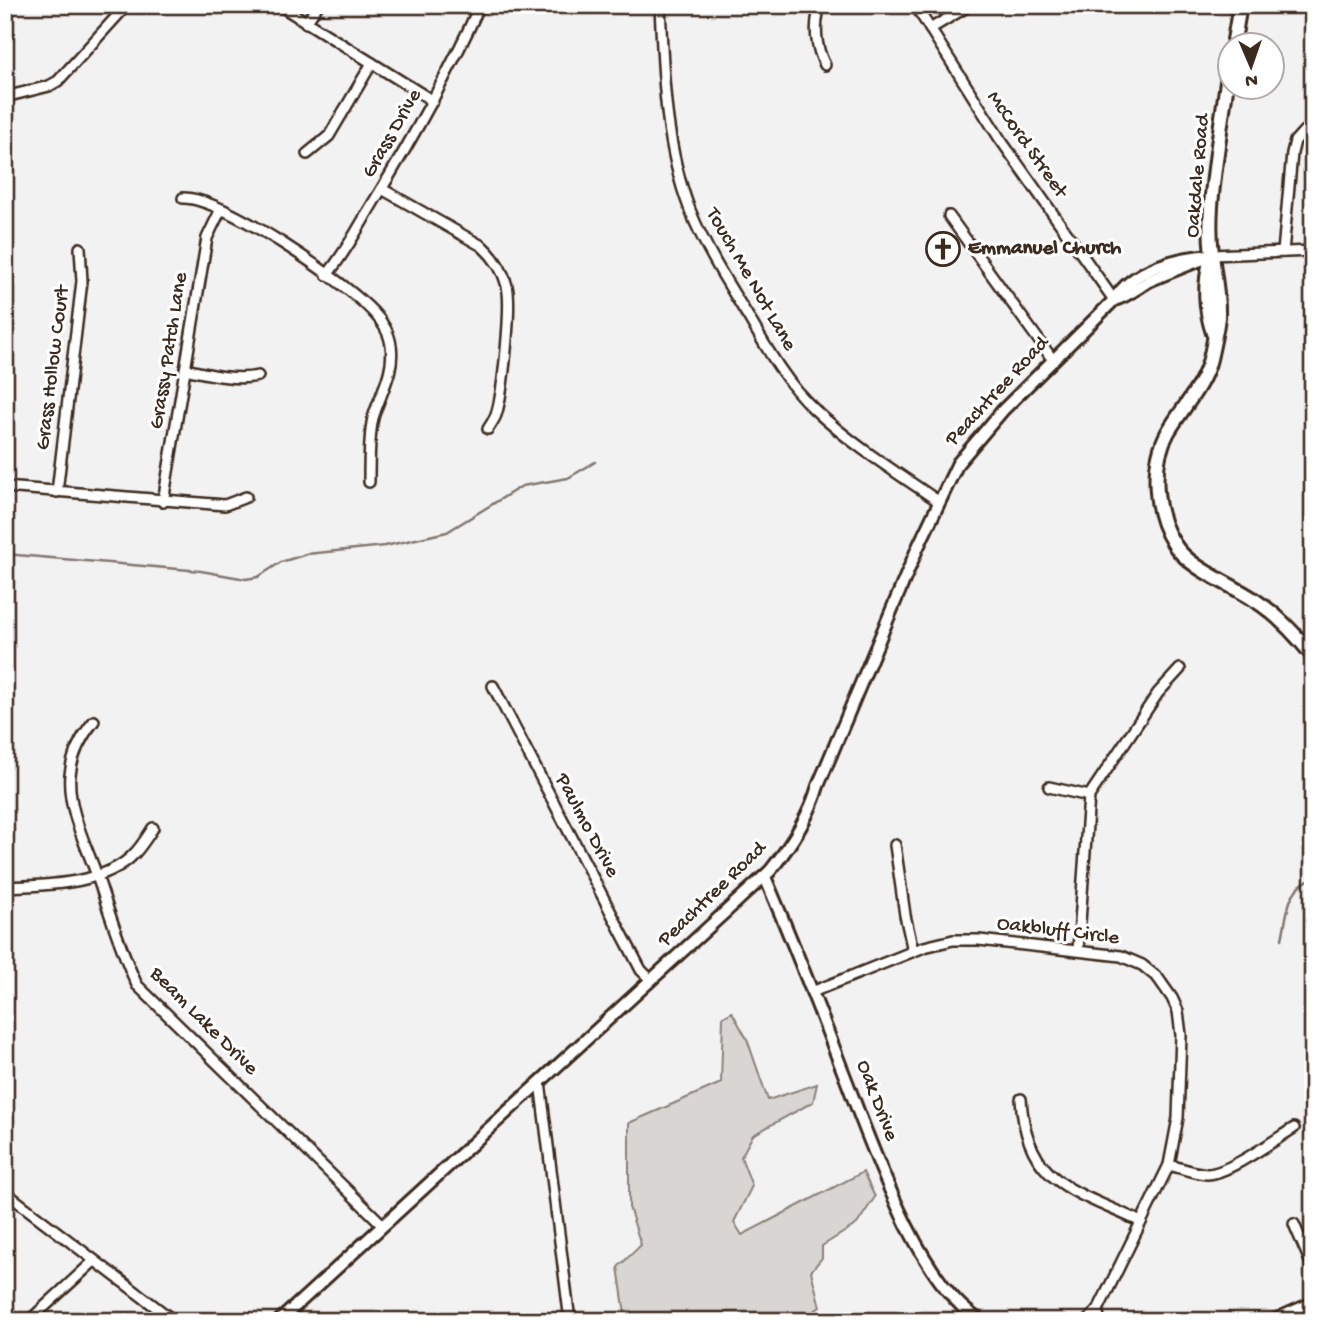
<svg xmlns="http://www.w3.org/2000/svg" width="1318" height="1326" font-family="'Gochi Hand',sans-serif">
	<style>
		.green { fill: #d8d5d2; stroke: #8a8078; stroke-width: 2 }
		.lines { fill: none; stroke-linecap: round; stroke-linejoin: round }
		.stream { stroke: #827770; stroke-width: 2.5 }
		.minor-casing { stroke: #3b2a1e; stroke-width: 14 }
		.tertiary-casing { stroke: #3b2a1e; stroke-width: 16 }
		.secondary-casing { stroke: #3b2a1e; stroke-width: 18 }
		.minor { stroke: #fff; stroke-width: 9 }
		.tertiary { stroke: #fff; stroke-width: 10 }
		.secondary { stroke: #fff; stroke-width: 12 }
		.labels { text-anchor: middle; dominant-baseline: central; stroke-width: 6; stroke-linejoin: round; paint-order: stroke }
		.street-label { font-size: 21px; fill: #3b2a1e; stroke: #fff }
		.poi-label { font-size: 21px; font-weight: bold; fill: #3b2a1e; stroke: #fff; text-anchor: start }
	</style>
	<rect width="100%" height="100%" fill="#f3f2f2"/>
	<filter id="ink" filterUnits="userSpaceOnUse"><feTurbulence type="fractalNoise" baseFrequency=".0143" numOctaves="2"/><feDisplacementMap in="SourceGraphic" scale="14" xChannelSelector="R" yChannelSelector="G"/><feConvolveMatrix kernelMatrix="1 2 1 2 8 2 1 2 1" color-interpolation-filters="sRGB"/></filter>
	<g filter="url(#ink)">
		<path class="green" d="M732,1012L747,1039L768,1100L817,1084L813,1102L753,1135L741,1157L752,1186L734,1222L742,1235L863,1172L875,1197L857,1224L822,1246V1258L811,1271L820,1307L798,1321H626L618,1267L641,1245L629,1207V1123L721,1083L723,1017Z"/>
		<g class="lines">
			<g class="stream">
				<path d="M5,554L201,571L246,579L258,577L281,562L307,554L385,546L447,532L522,486L568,478L595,462"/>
				<path d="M1282,939C1288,913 1286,888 1313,878"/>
			</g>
			<g class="minor-casing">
				<g id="minor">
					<path d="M279,5L433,101"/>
					<path d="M660,5C663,73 665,147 690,210C705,248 728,284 749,318C767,349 787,384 814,409C851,444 896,472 938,501"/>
					<path d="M820,5C814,26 815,46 825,65"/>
					<path d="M915,5L1000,139L1114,300"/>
					<path d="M306,23L318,5"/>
					<path d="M930,29L970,5"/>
					<path d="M5,97L49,86L58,81L127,5"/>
					<path d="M307,154L329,136L372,63"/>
					<path d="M382,189L482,246C494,257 503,269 507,286C512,306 503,394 496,415C494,420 491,424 488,429"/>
					<path d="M183,198C223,197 346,282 374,313C382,321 390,334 391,346C395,371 380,394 373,418C369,434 369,465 369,482"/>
					<path d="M949,216L1053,360"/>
					<path d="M1283,252L1292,153L1295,141L1304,131"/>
					<path d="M1212,255L1313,251"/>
					<path d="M327,275C346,252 358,228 373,203C413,138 448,75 480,5"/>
					<path d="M185,369C209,374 234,381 258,376"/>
					<path d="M5,487L225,505L246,497"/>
					<path d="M57,492L82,281L80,248"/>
					<path d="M163,502L207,238L221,209"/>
					<path d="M493,686L641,970L651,980"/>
					<path d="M94,721C81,737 72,754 70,775C67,807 85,843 96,873C109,911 120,949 137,985L383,1225"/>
					<path d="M1049,787L1089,796"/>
					<path d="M895,845L905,915L913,951"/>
					<path d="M5,887C45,885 105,885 134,854C141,847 147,837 153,828"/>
					<path d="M1078,950L1089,796L1158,693L1180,669"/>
					<path d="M812,992L924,947L953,940H979L1121,956L1142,965L1158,978L1172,998L1178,1011L1181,1035L1178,1118L1169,1165L1098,1310"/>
					<path d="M540,1082L570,1321"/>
					<path d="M1021,1099C1026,1184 1074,1190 1141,1222"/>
					<path d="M1169,1165C1181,1168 1194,1173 1207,1174C1228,1174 1274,1140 1294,1128"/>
					<path d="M5,1192L174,1321"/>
					<path d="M1294,1224L1313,1268"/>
					<path d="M29,1321L94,1261"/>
					<path d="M1087,1321L1098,1310L1099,1321"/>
					<path d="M1270,1321L1313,1302"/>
				</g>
			</g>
			<g class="tertiary-casing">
				<g id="tertiary">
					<path d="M1114,300C1128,296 1137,288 1149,281C1167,273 1185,266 1203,259"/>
					<path d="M765,877C791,938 816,1001 840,1064C868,1134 916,1283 981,1321"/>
					<path d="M279,1321L770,871C791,845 809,818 818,786L918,547L958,463L1003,410L1114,300C1132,269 1178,257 1212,255"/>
				</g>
			</g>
			<g class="secondary-casing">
				<g id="secondary">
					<path d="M1233,46L1240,5"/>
					<path d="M1230,59C1224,108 1215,157 1211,206C1210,222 1210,239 1212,254C1214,275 1219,296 1218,317C1217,326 1212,350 1210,359C1203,387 1182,408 1168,432C1150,464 1154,514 1174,544C1189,569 1232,584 1256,601C1278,615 1297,636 1313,656"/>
					<path d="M1211,258C1204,283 1205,309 1213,333"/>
				</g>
			</g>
			<use href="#minor" class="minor"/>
			<use href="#tertiary" class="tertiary"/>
			<use href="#secondary" class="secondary"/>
		</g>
	</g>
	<defs>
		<g id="church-ring" transform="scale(1.75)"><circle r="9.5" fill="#fff" stroke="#3b2a1e" stroke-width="1.5"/><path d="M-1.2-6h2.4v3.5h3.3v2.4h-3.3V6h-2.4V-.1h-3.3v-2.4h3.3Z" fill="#3b2a1e"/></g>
	</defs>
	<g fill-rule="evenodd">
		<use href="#church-ring" x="943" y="249"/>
	</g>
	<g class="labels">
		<g class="street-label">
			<text transform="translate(393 134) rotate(-60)">Grass Drive</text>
			<text transform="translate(1026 145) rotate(55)">McCord Street</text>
			<text transform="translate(1199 176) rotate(-85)">Oakdale Road</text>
			<text transform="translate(750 280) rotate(60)">Touch Me Not Lane</text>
			<text transform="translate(170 351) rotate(-81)">Grassy Patch Lane</text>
			<text transform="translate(54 368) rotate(-83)">Grass Hollow Court</text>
			<text transform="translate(998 392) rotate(-47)">Peachtree Road</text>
			<text transform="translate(586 826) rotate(62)">Paulmo Drive</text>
			<text transform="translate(713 895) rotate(-44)">Peachtree Road</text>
			<text transform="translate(1058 932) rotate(7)">Oakbluff Circle</text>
			<text transform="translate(203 1022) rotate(45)">Beam Lake Drive</text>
			<text transform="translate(876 1101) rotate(69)">Oak Drive</text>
		</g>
		<g class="poi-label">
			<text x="968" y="249">Emmanuel Church</text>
		</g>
	</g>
	<rect width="1318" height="1326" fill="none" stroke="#fff" stroke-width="28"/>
	<rect x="14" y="14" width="1290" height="1298" fill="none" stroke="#3b2a1e" stroke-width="2.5" filter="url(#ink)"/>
	<g transform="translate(1251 66) rotate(178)"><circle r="33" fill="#ffffff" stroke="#b1aaa5" stroke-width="2"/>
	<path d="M0-5L12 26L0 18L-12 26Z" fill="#3b2a1e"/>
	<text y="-10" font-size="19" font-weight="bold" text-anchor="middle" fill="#3b2a1e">N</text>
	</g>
</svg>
